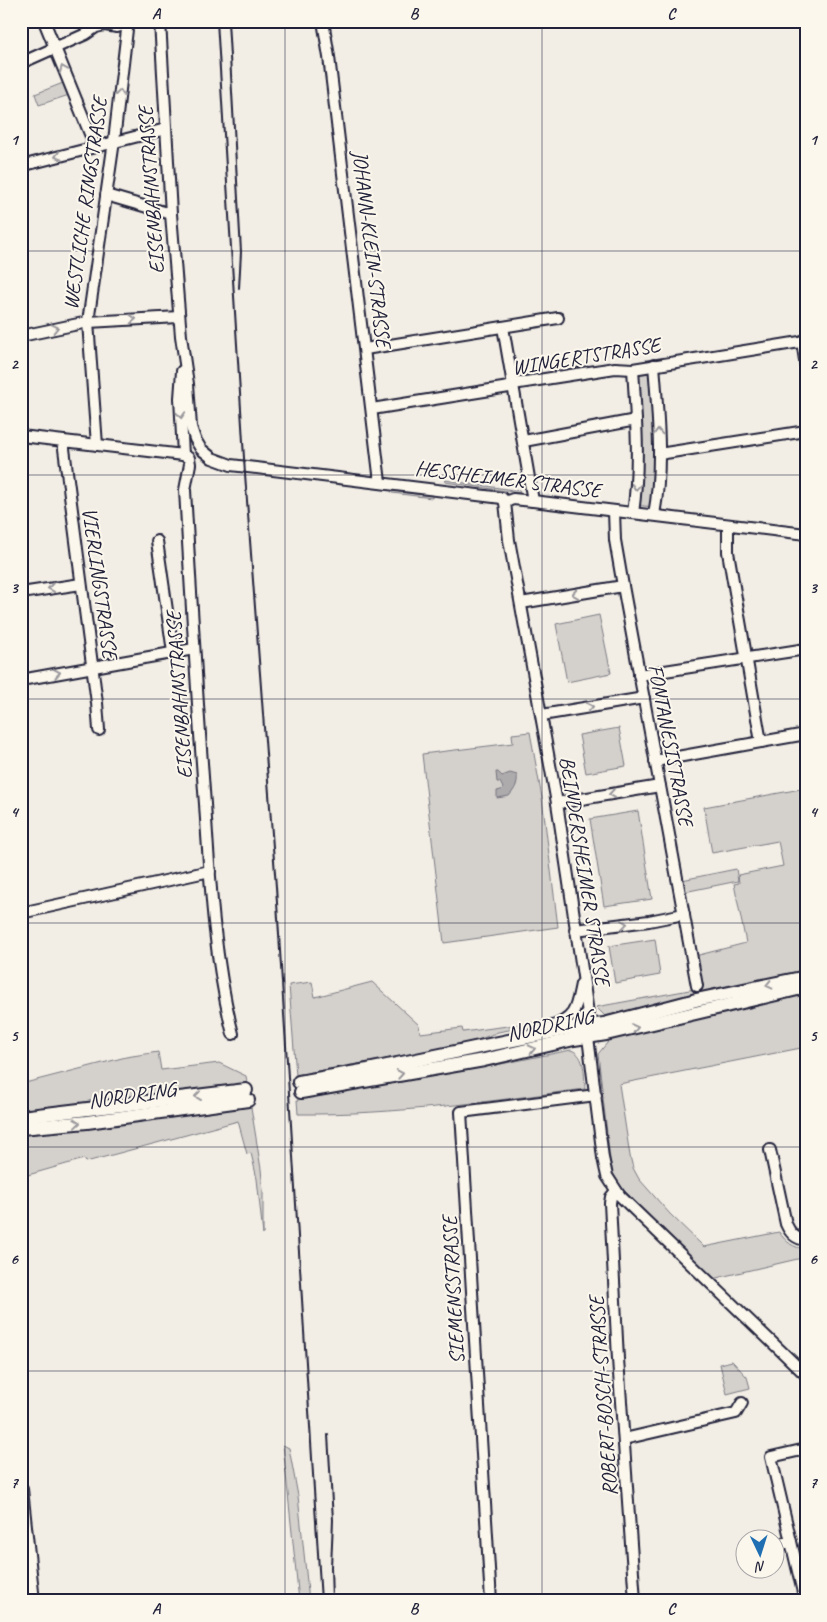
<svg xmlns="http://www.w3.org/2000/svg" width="827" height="1622" font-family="Caveat,sans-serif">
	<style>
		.green { fill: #d4d1cc; stroke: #7b7a84 }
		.water { fill: #aeabad; stroke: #76747f }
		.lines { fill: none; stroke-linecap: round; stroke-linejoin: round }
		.minor-casing { stroke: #22223b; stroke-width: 14 }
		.major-casing { stroke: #22223b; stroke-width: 16 }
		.minor { stroke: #fbf7ec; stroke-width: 10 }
		.major { stroke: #fbf7ec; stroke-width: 12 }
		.rail { stroke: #22223b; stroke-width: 2 }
		.oneway { stroke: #99979c }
		.grid { fill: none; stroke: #22223b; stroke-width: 1; stroke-opacity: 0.55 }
		.labels { text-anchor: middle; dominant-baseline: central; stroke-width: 4; stroke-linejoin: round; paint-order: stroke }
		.street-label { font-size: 21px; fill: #22223b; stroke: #fbf7ec }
		.neatline { fill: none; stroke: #22223b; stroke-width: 2 }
		.grid-label { font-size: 16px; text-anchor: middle; font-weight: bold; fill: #22223b }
	</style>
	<rect width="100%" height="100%" fill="#f2eee5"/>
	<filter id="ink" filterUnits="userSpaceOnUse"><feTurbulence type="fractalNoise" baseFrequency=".02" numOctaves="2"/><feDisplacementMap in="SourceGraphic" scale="10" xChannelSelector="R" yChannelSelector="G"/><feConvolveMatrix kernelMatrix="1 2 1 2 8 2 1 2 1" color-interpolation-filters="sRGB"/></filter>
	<g filter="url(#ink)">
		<g class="green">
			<path d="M63,83L69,95L39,105L35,94Z"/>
			<path d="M652,368L656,408L654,507L635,505L634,371Z"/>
			<path d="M445,480L520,491L519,493L445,482Z"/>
			<path d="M392,491L433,496L432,498L392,493Z"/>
			<path d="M599,615L611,673L567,682L556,624Z"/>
			<path d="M619,728L626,766L586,773L579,735Z"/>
			<path d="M530,732L542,798L558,927L444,943L422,754L513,743L512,734Z"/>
			<path d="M806,788V972L605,1016L596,1007L695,989V956L746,943L734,884L739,883L738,875L783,866L778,841L712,853L704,807Z"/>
			<path d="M638,811L652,899L604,906L590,819Z"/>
			<path d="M736,869L738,881L684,892L682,880Z"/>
			<path d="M655,939L660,975L615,983L609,946Z"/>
			<path d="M312,982L315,997L372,982L419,1025L420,1033L462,1028L463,1032L552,1020L541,1024L498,1032L478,1040L440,1049L296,1075L289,985Z"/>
			<path d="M806,991V1047L619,1084L630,1156L633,1168L639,1179L670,1214L704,1247L779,1232C786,1242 793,1248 806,1249V1257L712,1279L621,1187L613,1173L610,1159L598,1054L612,1037Z"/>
			<path d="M571,1050C586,1055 584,1076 585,1089C490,1101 395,1115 298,1114L297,1100L496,1065Z"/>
			<path d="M158,1052L161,1070L219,1063L246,1076L261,1169L263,1191V1235L257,1179L251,1153L247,1154L238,1121L86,1162L84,1159L21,1177V1084L126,1057Z"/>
			<path d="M732,1361L747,1377L750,1388L727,1394L720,1364Z"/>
			<path d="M283,1445L289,1448L298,1496L309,1601H299Z"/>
		</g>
		<path class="water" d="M496,772H498L502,776L510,773L517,775C518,784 515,789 509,796L497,798V791L501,790L503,788L500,782H497Z"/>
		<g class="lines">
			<g class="minor-casing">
				<g id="minor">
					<path d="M44,21L95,146"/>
					<path d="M160,21L171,214L181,336L188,384L191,427L195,439L201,449L212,458L231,465L502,498L505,502"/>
					<path d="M323,21L329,57L380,482"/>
					<path d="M21,63L86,34L96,27L105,25L117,27L128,24"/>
					<path d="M21,166L166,129"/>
					<path d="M106,195L171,214"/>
					<path d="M503,327L533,501"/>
					<path d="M21,336L88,322L179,317"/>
					<path d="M802,341L806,367"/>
					<path d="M365,349L558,318"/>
					<path d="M654,365C658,415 663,466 654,515"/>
					<path d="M633,369C636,417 640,465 633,513"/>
					<path d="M182,371L180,398L183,455"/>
					<path d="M372,409L509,387L513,384L615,368L633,369L806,341"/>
					<path d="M21,436L183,455"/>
					<path d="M63,441L97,703L99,730"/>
					<path d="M524,441L636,420"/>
					<path d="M97,445L88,322L114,141L128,21"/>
					<path d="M659,454L806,431"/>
					<path d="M183,455L189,458L190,464L185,490C191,595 197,699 205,804C210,881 214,959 233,1034"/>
					<path d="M505,502L509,540L557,803L583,976L588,1014V1037L603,1158L607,1176L620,1196L806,1375"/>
					<path d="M505,502L513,499L533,501L806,534"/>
					<path d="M614,511L615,540L623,586L697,986"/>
					<path d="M728,525V552L761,742"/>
					<path d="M157,541L173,652"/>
					<path d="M21,593L81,584"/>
					<path d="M521,603L623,586"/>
					<path d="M639,675L806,649"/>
					<path d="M21,680L194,649"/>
					<path d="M542,715L644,698"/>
					<path d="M655,761L806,734"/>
					<path d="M557,803L660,786"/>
					<path d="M21,913L210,871"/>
					<path d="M575,930L649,921L684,914"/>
					<path d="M550,1027C576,1019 576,1008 581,984"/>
					<path d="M770,1150L786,1224C790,1233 795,1239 806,1240"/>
					<path d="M616,1191L611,1197L610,1203L618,1359L635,1601"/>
					<path d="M624,1439L736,1413L742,1403"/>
					<path d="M780,1544L791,1542"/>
					<path d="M491,1601L461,1112L596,1095"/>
					<path d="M805,1601L771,1457L806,1449"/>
				</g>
			</g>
			<g class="major-casing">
				<g id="major">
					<path d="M299,1082L368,1070L571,1028L604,1024L696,1000L806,977"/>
					<path d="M301,1092L484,1060L574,1039L606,1034L806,987"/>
					<path d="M21,1117L246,1090"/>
					<path d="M21,1128L87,1122L248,1100"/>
					<path d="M21,1489L33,1601"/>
				</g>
			</g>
			<use href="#minor" class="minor"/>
			<use href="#major" class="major"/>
			<g class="rail">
				<path d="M217,21L245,474L276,887L321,1601"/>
				<path d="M228,21L241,252L239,288"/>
				<path d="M328,1435L333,1520L331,1567L332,1601"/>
			</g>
		</g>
		<defs><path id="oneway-chevron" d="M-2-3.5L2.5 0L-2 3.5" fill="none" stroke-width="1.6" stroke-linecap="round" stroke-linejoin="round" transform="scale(1.25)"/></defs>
		<g class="oneway">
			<use href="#oneway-chevron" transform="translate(63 69) rotate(-112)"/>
			<use href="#oneway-chevron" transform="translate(120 93) rotate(-83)"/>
			<use href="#oneway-chevron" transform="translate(58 156) rotate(165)"/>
			<use href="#oneway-chevron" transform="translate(133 319) rotate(-3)"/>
			<use href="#oneway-chevron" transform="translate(55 328) rotate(-13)"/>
			<use href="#oneway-chevron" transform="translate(181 415) rotate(86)"/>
			<use href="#oneway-chevron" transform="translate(658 432) rotate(-92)"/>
			<use href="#oneway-chevron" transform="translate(636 487) rotate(95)"/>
			<use href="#oneway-chevron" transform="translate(51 588) rotate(172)"/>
			<use href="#oneway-chevron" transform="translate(575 594) rotate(171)"/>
			<use href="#oneway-chevron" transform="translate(57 673) rotate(-10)"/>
			<use href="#oneway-chevron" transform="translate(590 707) rotate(-10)"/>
			<use href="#oneway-chevron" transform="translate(612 794) rotate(171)"/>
			<use href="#oneway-chevron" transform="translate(624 924) rotate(-7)"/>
			<use href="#oneway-chevron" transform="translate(769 985) rotate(167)"/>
			<use href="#oneway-chevron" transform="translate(635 1028) rotate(-13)"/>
			<use href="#oneway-chevron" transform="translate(532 1049) rotate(-13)"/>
			<use href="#oneway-chevron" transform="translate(400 1074) rotate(-10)"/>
			<use href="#oneway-chevron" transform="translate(198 1096) rotate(173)"/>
			<use href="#oneway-chevron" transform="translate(77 1123) rotate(-6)"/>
		</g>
	</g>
	<path class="grid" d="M285,21V1601M542,21V1601M21,251H806M21,475H806M21,699H806M21,923H806M21,1147H806M21,1371H806"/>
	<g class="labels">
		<g class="street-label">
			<text transform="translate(151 190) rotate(-94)">EISENBAHNSTRASSE</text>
			<text transform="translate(85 203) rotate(-82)">WESTLICHE RINGSTRASSE</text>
			<text transform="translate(372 249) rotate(83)">JOHANN-KLEIN-STRASSE</text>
			<text transform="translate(586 356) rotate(-9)">WINGERTSTRASSE</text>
			<text transform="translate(508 479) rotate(7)">HESSHEIMER STRASSE</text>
			<text transform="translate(100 583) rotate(82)">VIERLINGSTRASSE</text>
			<text transform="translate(179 695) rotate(-94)">EISENBAHNSTRASSE</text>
			<text transform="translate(671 745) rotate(79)">FONTANESISTRASSE</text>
			<text transform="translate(585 871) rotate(81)">BEINDERSHEIMER STRASSE</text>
			<text transform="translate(550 1025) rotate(-12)">NORDRING</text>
			<text transform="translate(132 1095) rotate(-8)">NORDRING</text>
			<text transform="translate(453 1290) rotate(-93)">SIEMENSSTRASSE</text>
			<text transform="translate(603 1396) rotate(-94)">ROBERT-BOSCH-STRASSE</text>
		</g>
	</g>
	<rect width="827" height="1622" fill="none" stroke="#fbf7ec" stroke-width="55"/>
	<g transform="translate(760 1554) rotate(176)"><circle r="24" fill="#fbf7ec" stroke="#a4a2a5"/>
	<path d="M0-4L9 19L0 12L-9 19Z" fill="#1f6fb2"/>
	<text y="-8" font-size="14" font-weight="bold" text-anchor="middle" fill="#22223b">N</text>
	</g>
	<rect x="28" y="28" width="772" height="1566" class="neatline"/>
	<g class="grid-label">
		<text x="156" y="19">A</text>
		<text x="414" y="19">B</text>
		<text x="671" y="19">C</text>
		<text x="14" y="145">1</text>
		<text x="813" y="145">1</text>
		<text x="14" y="369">2</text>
		<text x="813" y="369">2</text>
		<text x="14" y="593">3</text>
		<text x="813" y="593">3</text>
		<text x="14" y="817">4</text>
		<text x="813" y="817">4</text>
		<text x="14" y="1041">5</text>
		<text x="813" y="1041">5</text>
		<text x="14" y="1264">6</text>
		<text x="813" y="1264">6</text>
		<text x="14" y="1488">7</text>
		<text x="813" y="1488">7</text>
		<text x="156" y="1614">A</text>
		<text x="414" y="1614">B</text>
		<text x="671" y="1614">C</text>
	</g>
</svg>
